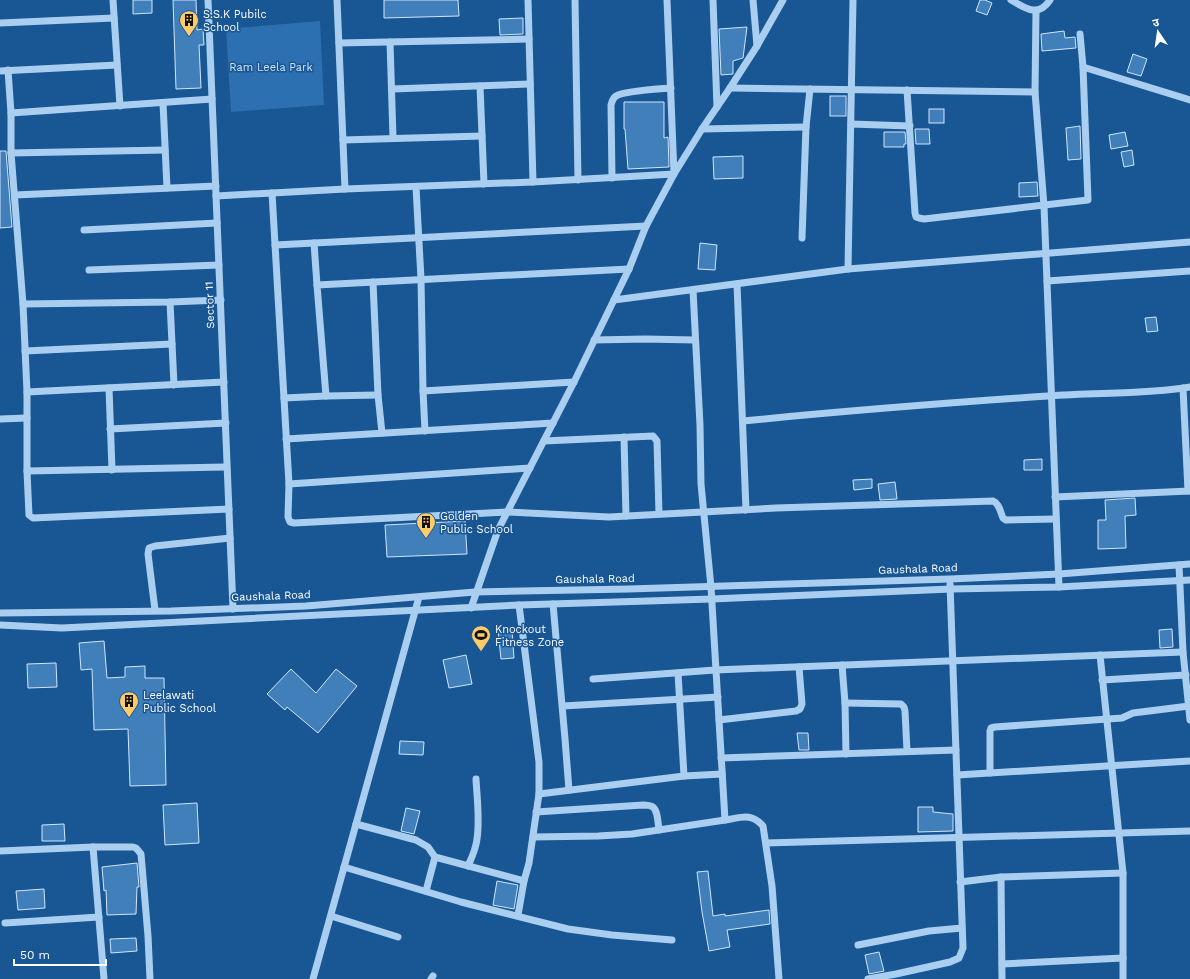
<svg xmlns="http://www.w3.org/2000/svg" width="1190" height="979" font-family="'Work Sans','Noto Sans Devanagari',sans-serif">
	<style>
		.green { fill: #2c70b2 }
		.building { fill: #417fbb; stroke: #d0e6fb }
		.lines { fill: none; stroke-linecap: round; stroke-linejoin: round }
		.minor { stroke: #a9cef0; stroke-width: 7 }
		.labels { text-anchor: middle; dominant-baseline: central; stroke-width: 3; stroke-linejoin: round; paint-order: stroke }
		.poi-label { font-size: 11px; fill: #fff; stroke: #185694; text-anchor: start }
		.park-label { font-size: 11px; fill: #d0e6fb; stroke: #185694 }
		.street-label { font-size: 11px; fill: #fff; stroke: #185694 }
	</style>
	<rect width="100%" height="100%" fill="#185694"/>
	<path class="green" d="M320,21L324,105L231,112L226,29Z"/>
	<g class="building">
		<path d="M133,0H152V13L133,14Z"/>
		<path d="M173,0H196L197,30L203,29L204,45H199L201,88L176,89Z"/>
		<path d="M384,0H458L459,16L384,18Z"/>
		<path d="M980,0H985L992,3L987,15L976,11Z"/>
		<path d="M523,18V34L500,35L499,19Z"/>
		<path d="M747,27L743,58L733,61V74L721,75L719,29Z"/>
		<path d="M1064,31L1065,38L1075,37L1076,48L1042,51L1041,34Z"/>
		<path d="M1133,54L1147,59L1141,76L1127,72Z"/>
		<rect x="830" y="96" width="16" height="20"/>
		<path d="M624,102H664V138L668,137L669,167L628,169L625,129H624Z"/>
		<rect x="929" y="109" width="15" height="14"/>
		<path d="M1080,126L1081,159L1068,160L1066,128Z"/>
		<path d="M915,129H929L930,144H916Z"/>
		<path d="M884,132H905L906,144H904V147H884Z"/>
		<path d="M1125,132L1128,146L1111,149L1109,135Z"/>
		<path d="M1132,150L1134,165L1124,167L1121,152Z"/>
		<path d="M0,151H6L12,227L0,228Z"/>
		<path d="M743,156V178L714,179L713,157Z"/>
		<path d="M1037,182L1038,196L1019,197V183Z"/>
		<path d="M700,243L717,245L715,270L698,269Z"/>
		<path d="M1156,317L1158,331L1147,332L1145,318Z"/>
		<path d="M1042,459V470H1024V460Z"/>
		<path d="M872,479V488L854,490L853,480Z"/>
		<path d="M895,482L897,499L880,500L878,484Z"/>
		<path d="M1135,498L1136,515L1125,516L1126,548L1098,549V520H1106L1105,500Z"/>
		<path d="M465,521L467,554L387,557L385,525Z"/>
		<path d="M1172,629L1173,647L1160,648L1159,630Z"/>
		<path d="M512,630L514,658L501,659L498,631Z"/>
		<path d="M104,641L107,678L125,677V667L145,666V678H164L166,785L130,786L128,729L94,730L92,669L81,670L79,643Z"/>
		<path d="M466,655L472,684L449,688L443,660Z"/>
		<path d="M56,663L57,687L28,688L27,664Z"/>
		<path d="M291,669L316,693L336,669L357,686L318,733L287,707L285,710L267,694Z"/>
		<path d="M797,733H808L809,750H799Z"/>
		<path d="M400,741L424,742L423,755L399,754Z"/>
		<path d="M197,803L199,843L165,845L163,805Z"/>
		<path d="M918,807H933V812L953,814V831L918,832Z"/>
		<path d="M406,808L420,811L414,834L401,831Z"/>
		<path d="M64,824L65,841H42V825Z"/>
		<path d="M137,863L139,887H137L136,914L107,915L106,890L104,891L102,867Z"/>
		<path d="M708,871L713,916L725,914V916L769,910L770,924L727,930L730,947L709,951L702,912L697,872Z"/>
		<path d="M497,881L518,885L514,909L493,905Z"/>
		<path d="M44,889L45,908L18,910L16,891Z"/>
		<path d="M136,938L137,951L111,953L110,939Z"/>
		<path d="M879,952L884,971L869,974L865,955Z"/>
	</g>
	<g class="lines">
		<g class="minor">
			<path d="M113,0L120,106"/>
			<path d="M208,0L233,609"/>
			<path d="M337,0L345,189L533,182L674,174L667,0"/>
			<path d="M528,0L533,182"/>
			<path d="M575,0L578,180"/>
			<path d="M713,0L717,107"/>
			<path d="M753,0L757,46"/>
			<path d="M1011,0C1025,8 1038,18 1050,0"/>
			<path d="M1036,11L1035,92L1044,206L1059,587"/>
			<path d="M0,23L114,18"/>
			<path d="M1080,34L1083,67"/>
			<path d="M390,42L393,138"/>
			<path d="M339,43L529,39"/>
			<path d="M8,70L11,113L212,99"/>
			<path d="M0,71L117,65"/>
			<path d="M480,86L484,184"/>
			<path d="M730,88L1035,92"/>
			<path d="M392,89L530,84"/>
			<path d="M907,90L915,213L916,217L919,218L924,219L1088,200L1083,67L1190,100"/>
			<path d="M163,103L167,188"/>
			<path d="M11,113V153L23,304L27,392V471L29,515L33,518L229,509"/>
			<path d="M851,124L910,126"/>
			<path d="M702,129L806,127"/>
			<path d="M343,140L482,136"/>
			<path d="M11,153L165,150"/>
			<path d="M612,178L611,105C612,101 613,98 616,96C623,91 660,89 671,88"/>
			<path d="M416,187L421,279L423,391L425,431"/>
			<path d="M272,193L289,484L288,517L290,522L294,523L507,512L609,517L776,508L993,501C1000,504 1000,512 1003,518L1006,520L1056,519"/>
			<path d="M15,195L216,186"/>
			<path d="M216,196L345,189"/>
			<path d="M84,230L217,223"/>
			<path d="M802,238L806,127L810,89"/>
			<path d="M314,243L317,285"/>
			<path d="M275,245L646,226"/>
			<path d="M848,269L853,0"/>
			<path d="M89,270L219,265"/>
			<path d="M1047,281L1190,271"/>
			<path d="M373,282L378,395L382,433"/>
			<path d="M737,284L746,510"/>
			<path d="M693,290L700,425L701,484L711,587L725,820C740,818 751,812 763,826L772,886L779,979"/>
			<path d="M614,300L848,269L1190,242"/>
			<path d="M170,302L174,385"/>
			<path d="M23,304L170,302L221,300"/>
			<path d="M594,340L645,339L695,340"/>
			<path d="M25,351L172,344"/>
			<path d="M109,388L112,470"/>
			<path d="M1183,388L1188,491"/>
			<path d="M423,391L574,382"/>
			<path d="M27,392L224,382"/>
			<path d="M326,396L317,285L629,269"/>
			<path d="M284,398L326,396L378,395"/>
			<path d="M0,419L27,418"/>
			<path d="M743,421C844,411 946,403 1048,396C1095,392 1143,395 1190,387"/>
			<path d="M110,429L226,423"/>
			<path d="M624,437L626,516"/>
			<path d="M286,439L553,423"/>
			<path d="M544,441L653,436L657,441L659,514"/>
			<path d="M27,471L224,467"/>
			<path d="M289,484L530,468"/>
			<path d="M1055,497L1190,491"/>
			<path d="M1179,565L1183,652L1190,720"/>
			<path d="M553,604L565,739L569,790"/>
			<path d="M471,608L498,530L574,382L629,269L646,226L674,174L702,129L730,88L757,46L783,0"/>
			<path d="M155,610L148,554L149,548L155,546L230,538"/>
			<path d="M0,613L171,611L306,606L475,592L629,589L950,579L1059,574L1190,564"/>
			<path d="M0,625L62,628L519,605L712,599L951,589L1059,587L1190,580"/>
			<path d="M1100,655L1123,873V979"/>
			<path d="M842,665L845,703L846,754"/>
			<path d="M678,673L684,776"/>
			<path d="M593,679L715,670L1183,652"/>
			<path d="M1102,680L1186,675"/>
			<path d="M845,703L901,704L904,707L905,711L907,751"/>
			<path d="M563,706L718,697"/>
			<path d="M719,720L796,711L800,709L802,704L799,667"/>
			<path d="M721,758L956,750"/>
			<path d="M990,773V731L991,728L995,727L1122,718L1133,713L1189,706"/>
			<path d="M957,775L1190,761"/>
			<path d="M539,794L684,776L722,774"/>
			<path d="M536,812L643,805C646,805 650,805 653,807C658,811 658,824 659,830"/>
			<path d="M356,824L416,840L428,847L435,857L524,881L529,863L539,794V762L519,605"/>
			<path d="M533,837L598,836L632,834L725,820"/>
			<path d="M766,843L1190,831"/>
			<path d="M93,847L104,979"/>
			<path d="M0,851L93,847H133L136,848L141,854L148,936L150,979"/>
			<path d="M468,866C472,857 476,849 477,839C480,820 477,798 476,779"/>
			<path d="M344,867L461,902L568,929L612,935L672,940"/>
			<path d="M1001,877L1002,979"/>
			<path d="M960,882L1001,877L1123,873"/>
			<path d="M426,891L435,857"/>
			<path d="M518,915L524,881"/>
			<path d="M331,916L398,937"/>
			<path d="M5,923L99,917"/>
			<path d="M858,945L929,931L962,928"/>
			<path d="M1002,964L1123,958"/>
			<path d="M313,979L419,597"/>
			<path d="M431,979L433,976"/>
			<path d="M868,979L896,974L950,962L959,958L963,948L950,584"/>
		</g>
	</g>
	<defs>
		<g id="building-pin" transform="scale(1)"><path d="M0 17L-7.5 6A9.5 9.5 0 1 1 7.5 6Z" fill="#ffca68" stroke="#185694"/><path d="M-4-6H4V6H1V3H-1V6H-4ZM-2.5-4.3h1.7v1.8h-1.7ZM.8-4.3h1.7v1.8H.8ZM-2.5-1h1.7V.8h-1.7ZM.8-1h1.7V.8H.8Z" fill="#111"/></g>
		<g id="stadium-pin" transform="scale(1)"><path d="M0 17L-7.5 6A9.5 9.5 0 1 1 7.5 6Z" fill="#ffca68" stroke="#185694"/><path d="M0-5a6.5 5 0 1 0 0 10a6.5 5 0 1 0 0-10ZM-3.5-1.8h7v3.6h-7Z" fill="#111"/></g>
	</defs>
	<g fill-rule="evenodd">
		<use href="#building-pin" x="189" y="20"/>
		<use href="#building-pin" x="426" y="522"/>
		<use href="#stadium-pin" x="481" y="635"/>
		<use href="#building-pin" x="129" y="701"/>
	</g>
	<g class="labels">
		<g class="poi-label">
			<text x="203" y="14">S.S.K Pubilc<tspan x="203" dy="13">School</tspan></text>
			<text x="440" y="516">Golden<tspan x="440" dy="13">Public School</tspan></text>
			<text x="495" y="629">Knockout<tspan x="495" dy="13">Fitness Zone</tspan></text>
			<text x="143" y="695">Leelawati<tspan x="143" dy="13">Public School</tspan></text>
		</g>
		<g class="park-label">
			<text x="271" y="67">Ram Leela Park</text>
		</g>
		<g class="street-label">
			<text transform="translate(210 305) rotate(-92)">Sector 11</text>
			<text transform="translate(918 569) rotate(-2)">Gaushala Road</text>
			<text transform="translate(595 579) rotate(-1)">Gaushala Road</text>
			<text transform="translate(271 596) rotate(-2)">Gaushala Road</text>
		</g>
	</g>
	<g transform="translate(1158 32) rotate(347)" stroke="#185694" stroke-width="3" paint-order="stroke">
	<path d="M0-3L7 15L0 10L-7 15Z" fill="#ffffff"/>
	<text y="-6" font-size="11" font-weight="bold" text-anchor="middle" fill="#ffffff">उ</text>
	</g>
	<path d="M14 959v6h92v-6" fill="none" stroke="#ffffff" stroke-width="2"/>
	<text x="20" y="959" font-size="12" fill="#ffffff" stroke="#185694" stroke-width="3" paint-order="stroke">50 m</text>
</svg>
